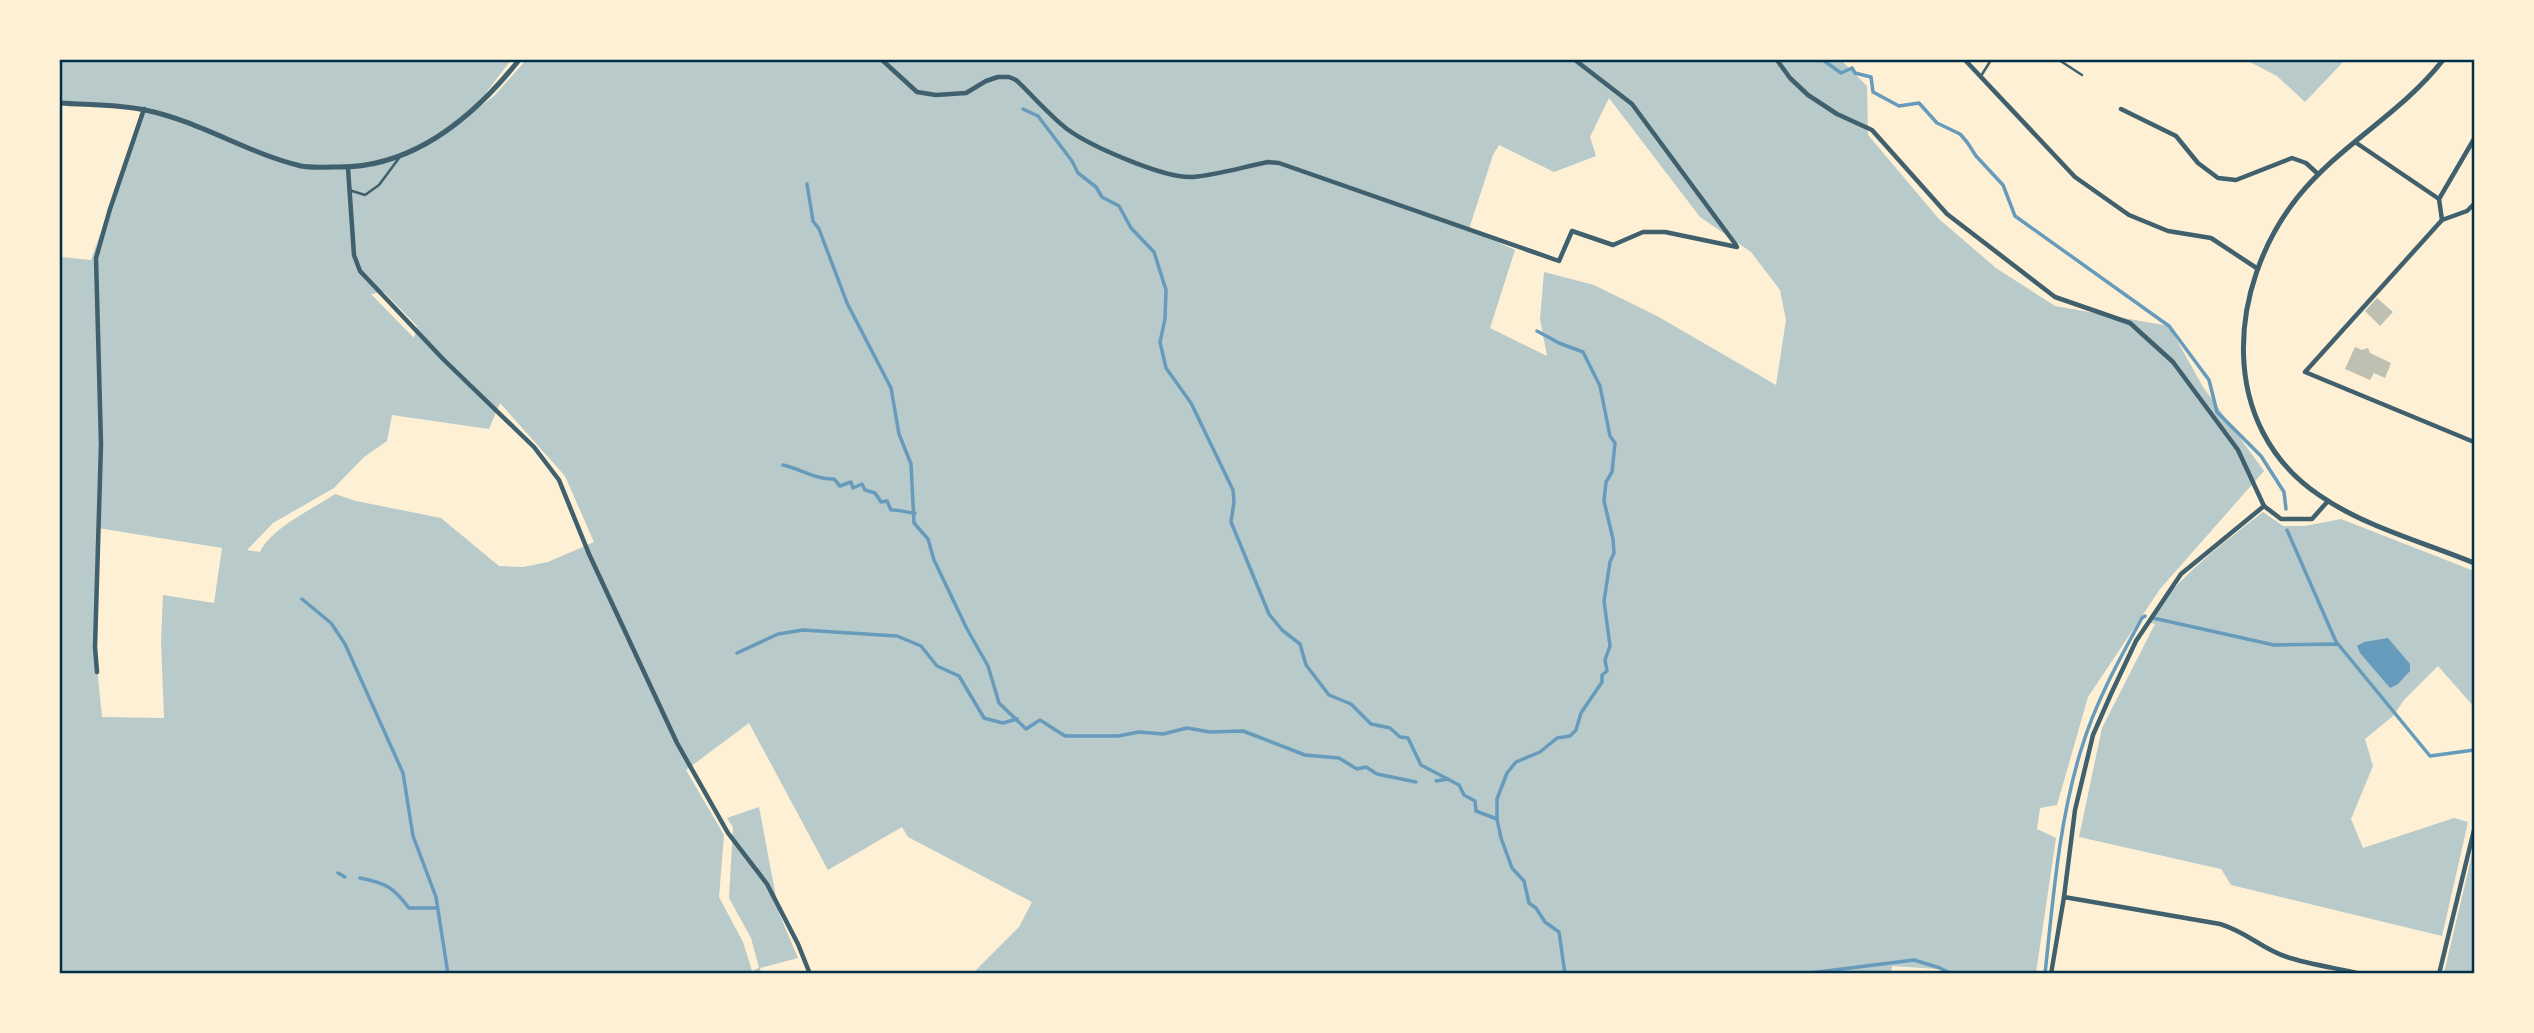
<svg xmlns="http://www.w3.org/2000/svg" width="2534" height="1033" font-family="'Work Sans',sans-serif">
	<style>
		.green { fill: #b9caca; fill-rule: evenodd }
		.water { fill: #669bbc }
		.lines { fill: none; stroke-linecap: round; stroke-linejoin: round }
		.stream { stroke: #669bbc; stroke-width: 3.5 }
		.building { fill: #bec0b2 }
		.service { stroke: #3f606c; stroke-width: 2.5 }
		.minor { stroke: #3f606c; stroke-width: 4.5 }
		.tertiary { stroke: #3f606c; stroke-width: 5 }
		.neatline { fill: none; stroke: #003049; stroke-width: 2.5 }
	</style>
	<rect width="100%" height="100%" fill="#fdf0d5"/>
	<g class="green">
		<path d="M60,60H511L470,114L494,96L526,60H1841L1867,86L1868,135L1939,219L1996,268L2055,306L2169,326L2203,387L2264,471L2160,589L2088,697L2057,805L2040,808L2037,829L2056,838L2036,973H1949L1938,969L1892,966L1891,974L973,973L1019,927L1032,902L908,837L902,827L828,870L749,723L686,770L724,835L719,897L743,942L752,971L759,968L751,938L729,898L733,827L727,818L759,807L779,913L798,958L760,968L761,973H60V257L91,260L144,109L210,130L185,119L135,105L60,102ZM1609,98L1700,217L1751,252L1780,290L1786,320L1776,385L1657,316L1594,285L1544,272L1540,319L1547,356L1490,328L1515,250L1469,229L1493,155L1499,145L1554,172L1596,156L1590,137ZM384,292L417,326L414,338L371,294ZM500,403L565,476L594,542L548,562L523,567L499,566L441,518L356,501L335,494C313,509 271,528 260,552L247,550L273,523L334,488L364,457L387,441L392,415L489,429ZM98,528L222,548L214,603L163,595L161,641L164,718L102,717L95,647Z"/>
		<path d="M2246,60H2345L2305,102L2277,76Z"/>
		<path d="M2263,512L2283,526H2305L2341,519L2474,571V707L2438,666L2404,700L2393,716L2365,739L2373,766L2351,819L2363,848L2454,818L2468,822L2442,936L2231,885L2221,869L2079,837L2102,728L2155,624L2148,622C2178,576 2221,545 2263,512Z"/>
		<path d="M2474,846V973H2444Z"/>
	</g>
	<path class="water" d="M2388,638L2410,664V671L2398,684L2390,688L2360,653L2357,646L2364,642Z"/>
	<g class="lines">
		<g class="stream">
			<path d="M1823,60L1841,73L1852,68L1855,73L1871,77L1873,92L1899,106L1919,103L1937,123L1960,134L1967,142L1976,156L2003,185L2015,216L2169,326L2209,380L2217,412L2261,456L2284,492L2286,509"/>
			<path d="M1023,109L1038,116L1072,161L1078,173L1096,187L1102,197L1119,206L1131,228L1154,252L1166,290L1165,319L1160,342L1166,368L1191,403L1233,490L1234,502L1231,522L1269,614L1282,630L1300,644L1306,665L1329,695L1351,704L1371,724L1390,728L1400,737L1408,738L1421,765L1459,785L1464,795L1475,801L1476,811L1497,819"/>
			<path d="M807,184L813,221L819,229L847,303L891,388L899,434L911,464L914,523L928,539L934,560L967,629L988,666L999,703L1026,729L1040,720L1065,736H1118L1139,732L1163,734L1187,728L1210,732L1243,731L1305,755L1339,758L1357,769L1366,767L1377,774L1416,782"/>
			<path d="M1537,331L1559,343L1583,352L1600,386L1610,436L1615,443L1612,472L1606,482L1604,501L1613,539L1614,553L1610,562L1604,601L1610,646L1605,660L1607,671L1602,675V682L1581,713L1576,730L1570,736L1557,738L1540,752L1516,762L1507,773L1497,799V819L1501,838L1512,868L1524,881L1529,903L1536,908L1545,922L1559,932L1565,974"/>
			<path d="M783,465C801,469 816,480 834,479L840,486L851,482L853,488L862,484L865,490L875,493L881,502L887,501L891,510C900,509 906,513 915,513"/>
			<path d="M2287,530L2337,644"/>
			<path d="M302,599L331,623L345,644L403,773L413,836L436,897L448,974"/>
			<path d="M2153,618L2274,645L2338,644L2430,756L2474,750"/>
			<path d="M737,653L778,634L803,630L897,636L921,646L937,666L959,676L984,718L1003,723L1017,719"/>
			<path d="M1436,781L1448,779"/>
			<path d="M338,873L345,877"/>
			<path d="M360,878C386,883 393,887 409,908H437"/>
			<path d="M1802,974L1914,960L1940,968L1951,974"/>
			<path d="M2045,974C2053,899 2059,821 2081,750C2095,703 2119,660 2142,618L2145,616"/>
		</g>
	</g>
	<g class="building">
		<path d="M2377,298L2393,312L2380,326L2365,311Z"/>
		<path d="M2355,347L2362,350L2368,348L2370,353L2391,363L2385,378L2374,373L2370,380L2345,369Z"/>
	</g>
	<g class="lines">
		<g class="service">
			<path d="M2059,60L2082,75"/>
			<path d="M1981,76L1991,60"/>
			<path d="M349,190L365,195L379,185L399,158"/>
		</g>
		<g class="minor">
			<path d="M882,60L917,92L936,95L966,93L986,81L998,77H1009L1016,80C1033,96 1049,115 1067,129C1090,146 1165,179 1193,177C1218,175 1243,167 1268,162L1279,163L1559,261L1572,231L1613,245L1643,232H1665L1737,247"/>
			<path d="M1575,60L1632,104L1736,245"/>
			<path d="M1777,60L1790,78L1808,95L1837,114L1872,130L1947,214L2055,297L2130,323L2173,362L2238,450L2264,506L2281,519H2312L2328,501"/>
			<path d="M1965,60L2075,177L2129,215L2168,231L2211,238L2258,269"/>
			<path d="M2121,109L2176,136L2198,163L2218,178L2236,180L2292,158L2306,163L2318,174"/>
			<path d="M2355,142L2439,199"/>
			<path d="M348,168L354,255L360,271L443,359L534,447L559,480L589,554L677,743L728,833L767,884L798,944L810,974"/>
			<path d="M2474,204L2467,211L2442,220L2305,372L2474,442"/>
			<path d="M2442,220L2439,199L2474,139"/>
			<path d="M97,672L95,647L101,444L96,258L110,209L144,109"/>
			<path d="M2064,897L2220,924C2247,932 2262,949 2287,957C2311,965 2337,968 2362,974"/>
			<path d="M2051,974L2064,897L2075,810L2093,735L2111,694L2136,641L2181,574L2264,506"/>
			<path d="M2439,974L2474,830"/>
		</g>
		<g class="tertiary">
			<path d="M2443,60C2401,114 2339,145 2297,198C2227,287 2217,426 2319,495C2365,527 2423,542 2474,563"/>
			<path d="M60,103C87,105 117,104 145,110C199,121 247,153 301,166C311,168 322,167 333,167C411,170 473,118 519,60"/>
		</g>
	</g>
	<rect width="2534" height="1033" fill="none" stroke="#fdf0d5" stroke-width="122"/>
	<rect x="61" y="61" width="2412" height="911" class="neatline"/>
</svg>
